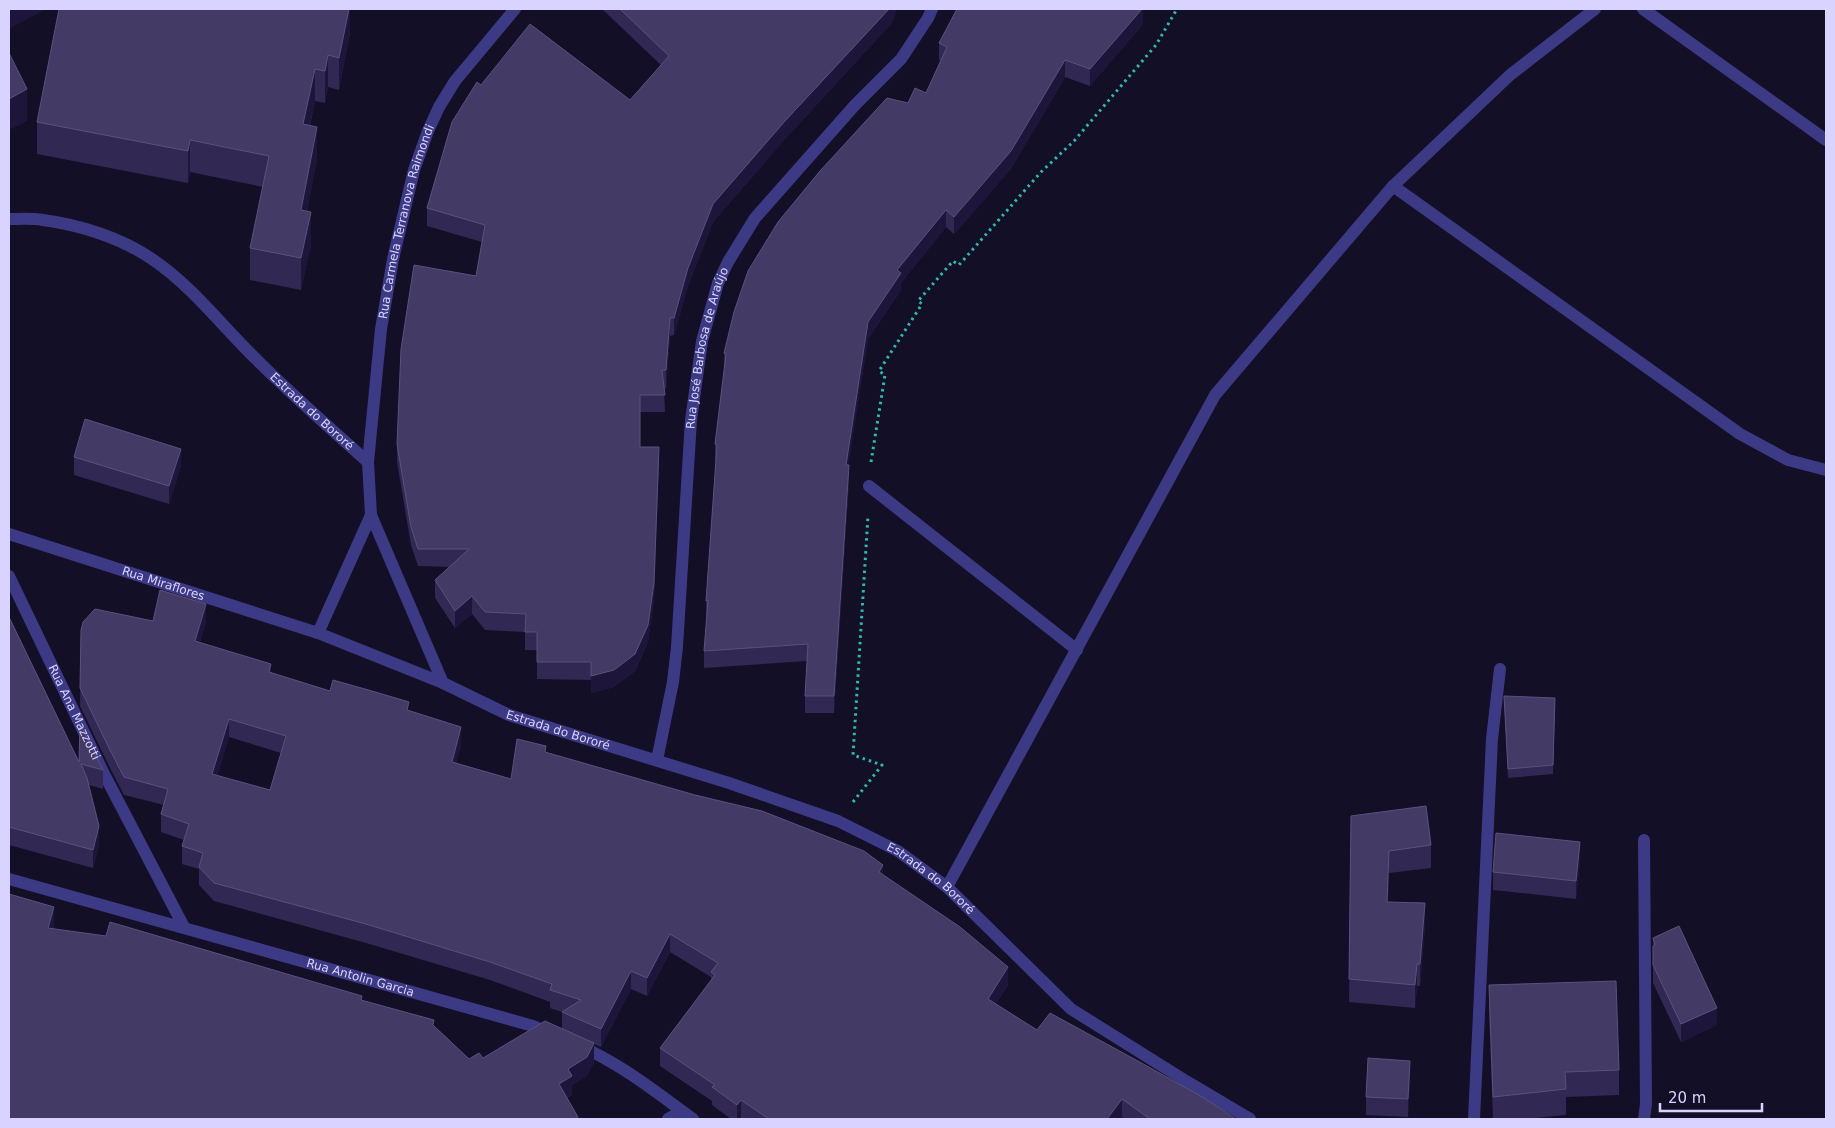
<svg xmlns="http://www.w3.org/2000/svg" width="1835" height="1128" font-family="'DejaVu Sans',sans-serif">
	<style>
		.lines { fill: none; stroke-linecap: round; stroke-linejoin: round }
		.path { stroke: #2fb8b0; stroke-width: 3; stroke-dasharray: 2.5 4; stroke-linecap: butt }
		.minor { stroke: #3d3a85; stroke-width: 12 }
		.wall { fill: #312854; fill-rule: evenodd }
		.shaded-wall { fill: #1d163a }
		.building { fill: #433a66; stroke: #5a527e; fill-rule: evenodd }
		.labels { text-anchor: middle; dominant-baseline: central; stroke-width: 4; stroke-linejoin: round; paint-order: stroke }
		.street-label { font-size: 12px; fill: #d9d4ff; stroke: #130f26 }
	</style>
	<rect width="100%" height="100%" fill="#130f26"/>
	<g class="lines">
		<g class="path">
			<path d="M871,462L885,375L879,371L922,304L918,301L953,261L959,265L1041,172L1074,141L1156,45L1177,9"/>
			<path d="M853,802L882,765L853,755L868,516"/>
		</g>
		<g class="minor">
			<path d="M1643,9L1826,140"/>
			<path d="M1393,186L1740,434L1788,460L1826,470"/>
			<path id="s1" d="M9,219C20,219 32,218 43,220C81,225 121,238 152,259C192,286 222,326 256,359C292,395 330,428 368,462L371,515L443,683L509,715L729,783L838,821L898,851L947,887L1071,1009L1186,1081L1250,1119"/>
			<path id="s2" d="M368,462L381,329L393,259L414,170L428,131L439,107L455,81L515,9"/>
			<path d="M869,486L1077,650"/>
			<path id="s3" d="M9,534L318,633L443,683"/>
			<path id="s4" d="M9,576L103,772L184,927"/>
			<path d="M318,633L371,515"/>
			<path id="s5" d="M657,760L673,682L677,647L691,420L702,341L718,283L728,262L755,218L855,105L901,59L928,18L932,9"/>
			<path d="M1644,840L1646,1104L1644,1119"/>
			<path id="s6" d="M9,879L533,1026L550,1033"/>
			<path d="M947,887L1215,395L1393,186L1510,75L1595,9"/>
			<path d="M580,1046C621,1064 657,1093 693,1119"/>
			<path d="M668,1119L682,1111"/>
			<path d="M1474,1119L1492,739L1500,669"/>
		</g>
	</g>
	<g class="wall">
		<path d="M350,9V33L339,90L328,87L325,103L315,101L310,126L317,159L307,211L311,244L301,290L250,280V248L263,187L190,172L188,183L37,154V122Z"/>
		<path d="M602,9H897L891,24L785,139L713,222L688,286L674,335L670,336L666,388H664L665,412H640V447L659,464L654,600L648,642L635,671L614,687L591,693V680L537,679V650H525V632L485,630L472,614L455,628L435,598V580L450,567L418,566L411,545L397,462V444L476,276L482,242L427,226V208L481,85L630,100L661,65Z"/>
		<path d="M1143,9V24L1090,86L1065,77L1011,169L954,234L946,227L901,283V290L868,339L848,465L849,482L834,713H805V696L807,661L704,668V651L707,618H706V601L716,462L715,461V444L724,370V353L908,103L926,93L941,61L939,60V43Z"/>
		<path d="M74,457L181,466L169,504L74,475Z"/>
		<path d="M9,617L79,762L103,770V789L89,785L99,845L93,868L9,845Z"/>
		<path d="M153,621L206,622L200,642L271,673L330,691L409,710L461,745L456,763L511,779L546,752L883,876L1008,985L996,1004L1037,1030L1236,1119H1125L1122,1117L1120,1119H742L741,1118L740,1119H731L712,1105V1101L660,1066V1048L711,980V977L670,952L647,996L631,989L601,1047L594,1044V1062L587,1076L572,1085V1095L567,1098L578,1119H9V894L54,926L53,929L362,1000L434,1026L469,1059L483,1058L562,1029V1012L550,1008V1002L490,980L366,943L214,901L199,885V869L182,864V846L184,840L161,832V814L164,805L124,795L110,768L80,706L81,630ZM229,737L281,753L270,790L217,776Z"/>
		<path d="M1504,696L1555,707L1553,774L1508,778Z"/>
		<path d="M1351,816L1431,845V868L1389,873L1388,902L1425,926L1420,986H1417L1415,1008L1349,1002Z"/>
		<path d="M1580,860L1576,899L1493,890V872Z"/>
		<path d="M1653,938L1717,1025L1681,1042L1653,983Z"/>
		<path d="M1489,985L1619,1070V1095L1566,1097V1115L1524,1119H1493L1489,1011Z"/>
		<path d="M1410,1078L1408,1117L1366,1115V1097Z"/>
	</g>
	<g class="shaded-wall">
		<path d="M9,9H46L9,29Z"/>
		<path d="M349,9H350V33L339,90V58Z"/>
		<path d="M889,9H897L891,24L785,139L713,222L688,286L674,335V318L688,268L713,204L785,121Z"/>
		<path d="M1142,9H1143V24L1090,86V69Z"/>
		<path d="M328,55V87L325,103V71Z"/>
		<path d="M1065,60V77L1011,169L954,234V217Z"/>
		<path d="M315,69V101L303,156V124Z"/>
		<path d="M27,89V121L9,130V99Z"/>
		<path d="M317,127V159L301,242V210Z"/>
		<path d="M190,140V172L188,183V151Z"/>
		<path d="M946,210V227L901,283V290L868,339L846,482V465L868,322L897,270Z"/>
		<path d="M311,212V244L301,290V258Z"/>
		<path d="M10,284V310L9,315V289Z"/>
		<path d="M670,318V336L666,388V370Z"/>
		<path d="M659,447L654,600L648,642L635,671L614,687L591,693V676Z"/>
		<path d="M181,449V466L169,504V486Z"/>
		<path d="M849,465V482L834,713V696Z"/>
		<path d="M472,596V614L455,628V611Z"/>
		<path d="M206,604V622L195,659V641Z"/>
		<path d="M271,664V682L269,672Z"/>
		<path d="M229,719V737L212,793V774Z"/>
		<path d="M461,727V745L452,780V762Z"/>
		<path d="M99,826V845L93,868V850Z"/>
		<path d="M1580,842V860L1576,899V881Z"/>
		<path d="M1389,851V873L1387,925V902Z"/>
		<path d="M883,865V883L879,872Z"/>
		<path d="M1425,903V926L1420,986V964Z"/>
		<path d="M54,907V926L48,947V928Z"/>
		<path d="M670,934V952L647,996V978Z"/>
		<path d="M1417,964V986L1415,1008V985Z"/>
		<path d="M1008,967V985L988,1017V999Z"/>
		<path d="M631,971V989L601,1047V1029Z"/>
		<path d="M1717,1008V1025L1681,1042V1024Z"/>
		<path d="M594,1043V1062L587,1076L572,1085V1095L559,1103V1084L568,1069Z"/>
		<path d="M1410,1061V1078L1408,1117V1099Z"/>
		<path d="M1122,1099V1117L1120,1119H1107Z"/>
		<path d="M741,1100V1118L740,1119H737V1105Z"/>
	</g>
	<g class="building">
		<path d="M59,9H349L339,58L328,55L325,71L315,69L303,124L317,127L301,210L311,212L301,258L250,248L269,156L190,140L188,151L37,122Z"/>
		<path d="M620,9H889L785,121L713,204L688,268L674,318H670L666,370H662L665,395H640V447H659L654,583L648,625L635,654L614,670L591,676V662H537V632H525L526,614L485,612L472,596L455,611L435,580L469,549H418L411,527L397,444L401,349L414,265L476,276L485,225L427,208L452,122L477,82L481,85L530,24L630,100L669,56Z"/>
		<path d="M957,9H1142L1090,69L1065,60L1011,151L954,217L946,210L897,270L901,273L868,322L846,465H849L834,696H805L808,644L704,651L708,600L706,601L717,445L715,444L726,354L724,353L734,312L748,271L778,222L820,171L887,98L908,103L915,88L926,93L947,47L939,43Z"/>
		<path d="M9,53L27,89L9,99Z"/>
		<path d="M85,419L181,449L169,486L74,457Z"/>
		<path d="M160,590L206,604L195,641L271,664L269,672L330,691L333,680L372,691L409,702L407,710L461,727L452,762L511,779L517,739L546,746L545,752L695,795L762,811L864,851L883,865L879,872L960,927L1008,967L988,999L1037,1030L1050,1013L1147,1066L1204,1098L1236,1119H1150L1122,1099L1107,1119H769L741,1100L737,1105L712,1087L715,1085L660,1048L715,975L711,972L718,963L670,934L647,978L631,971L601,1029L562,1012L581,1000L550,990L552,984L490,962L366,924L214,883L199,867L203,853L182,846L189,824L161,814L168,789L124,777L110,750L80,688L81,630L83,622L95,609L153,621ZM229,719L286,736L270,790L212,774Z"/>
		<path d="M9,617L79,762L80,724L103,770L81,764L87,778L99,826L93,850L9,827Z"/>
		<path d="M1504,696L1555,698L1553,765L1508,769Z"/>
		<path d="M1426,806L1431,845L1389,851L1387,902L1425,903L1420,964H1417L1415,985L1349,979L1351,816Z"/>
		<path d="M1496,833L1580,842L1576,881L1493,872Z"/>
		<path d="M9,894L54,907L48,928L106,936L110,922L362,996L361,1000L434,1020L433,1025L469,1059L479,1053L483,1058L545,1021L594,1043L587,1057L568,1069L572,1076L559,1084L578,1117L575,1119H9Z"/>
		<path d="M1679,926L1717,1008L1681,1024L1653,965V946L1655,945L1653,938Z"/>
		<path d="M1616,981L1619,1070L1565,1072L1566,1089L1493,1097L1489,985Z"/>
		<path d="M1368,1058L1410,1061L1408,1099L1366,1097Z"/>
	</g>
	<g class="labels">
		<g class="street-label">
			<text stroke="none"><textPath href="#s2" startOffset="244">Rua Carmela Terranova Raimondi</textPath></text>
			<text stroke="none"><textPath href="#s5" startOffset="416">Rua José Barbosa de Araújo</textPath></text>
			<text stroke="none"><textPath href="#s1" startOffset="372">Estrada do Bororé</textPath></text>
			<text stroke="none"><textPath href="#s3" startOffset="162">Rua Miraflores</textPath></text>
			<text stroke="none"><textPath href="#s4" startOffset="151">Rua Ana Mazzotti</textPath></text>
			<text stroke="none"><textPath href="#s1" startOffset="808">Estrada do Bororé</textPath></text>
			<text stroke="none"><textPath href="#s1" startOffset="1212">Estrada do Bororé</textPath></text>
			<text stroke="none"><textPath href="#s6" startOffset="365">Rua Antolin Garcia</textPath></text>
		</g>
	</g>
	<rect width="1835" height="1128" fill="none" stroke="#d9d4ff" stroke-width="20"/>
	<path d="M1660 1103v8h102v-8" fill="none" stroke="#d9d4ff" stroke-width="2.5"/>
	<text x="1668" y="1103" font-size="15" fill="#d9d4ff" stroke="#130f26" stroke-width="4" paint-order="stroke">20 m</text>
</svg>
